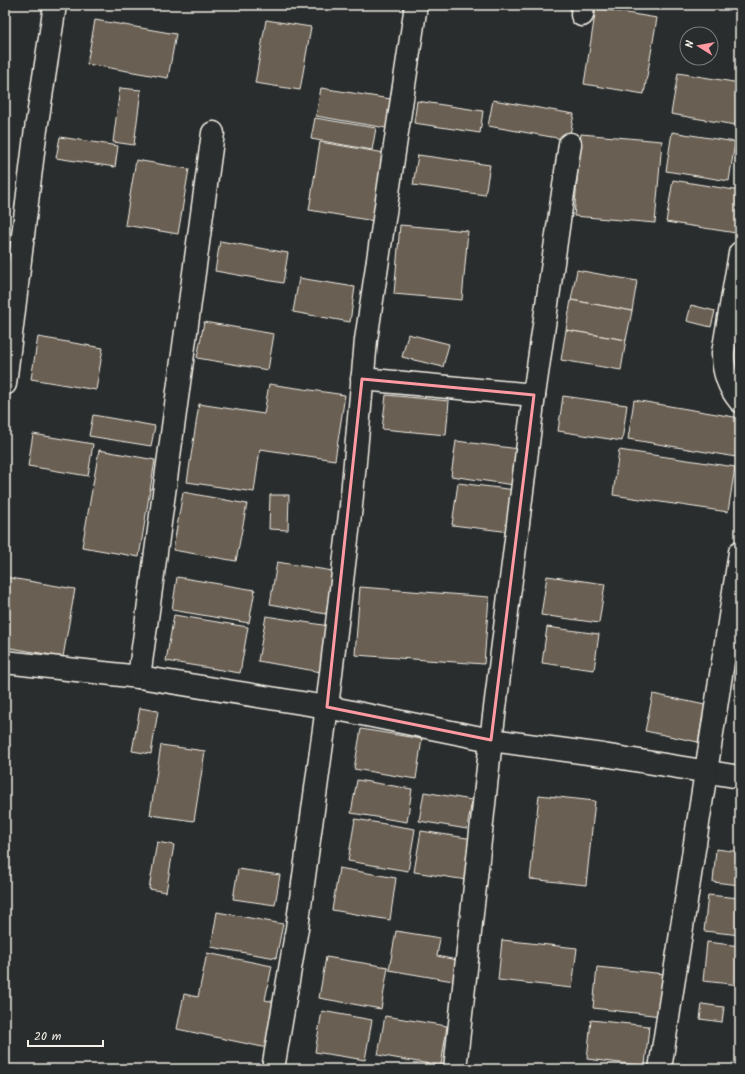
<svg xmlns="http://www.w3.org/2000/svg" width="745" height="1074" font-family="Kalam,sans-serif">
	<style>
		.building { fill: #6b5f52; stroke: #f4f1e8 }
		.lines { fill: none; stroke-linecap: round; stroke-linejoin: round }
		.street-casing { stroke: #f4f1e8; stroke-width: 25 }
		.street { stroke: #2a2d2e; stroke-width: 22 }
		.marked { fill: none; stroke: #ff9aa2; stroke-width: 3; stroke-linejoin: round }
	</style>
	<rect width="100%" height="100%" fill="#2a2d2e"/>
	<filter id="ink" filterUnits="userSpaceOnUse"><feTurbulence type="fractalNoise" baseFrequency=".025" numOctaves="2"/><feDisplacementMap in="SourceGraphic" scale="8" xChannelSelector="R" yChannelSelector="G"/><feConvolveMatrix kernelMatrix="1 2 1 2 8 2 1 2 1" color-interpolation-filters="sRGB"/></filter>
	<g filter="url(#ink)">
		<g class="building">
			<path d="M683,5H740V8L683,6Z"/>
			<path d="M596,8L657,18L644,94L584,84Z"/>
			<path d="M95,20L176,34L168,78L87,64Z"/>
			<path d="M266,20L311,27L300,90L255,83Z"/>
			<path d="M678,73L740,83V96L735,125L671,114Z"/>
			<path d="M120,88L141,90L134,145L113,142Z"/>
			<path d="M321,88L397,100L392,129L316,116Z"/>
			<path d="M493,100L574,114L569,140L488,126Z"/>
			<path d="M417,101L483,111L480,133L414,123Z"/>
			<path d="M315,118L376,128L372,150L311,139Z"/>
			<path d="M672,132L735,142L729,181L666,171Z"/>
			<path d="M581,134L662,141L655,223L574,216Z"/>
			<path d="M60,137L118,146L115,167L56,158Z"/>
			<path d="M320,142L385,153L374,221L309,210Z"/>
			<path d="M418,155L490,165L485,195L413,185Z"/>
			<path d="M136,160L189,169L178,234L125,225Z"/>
			<path d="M673,180L740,191V210L736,233L666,222Z"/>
			<path d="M400,225L468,231L462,300L394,294Z"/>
			<path d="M220,241L288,253L283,283L215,271Z"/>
			<path d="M577,270L637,281L632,311L571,300Z"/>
			<path d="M299,278L355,287L350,322L293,312Z"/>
			<path d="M571,300L632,311L626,340L566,330Z"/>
			<path d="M691,305L715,311L711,327L687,321Z"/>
			<path d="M204,322L274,334L268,370L197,358Z"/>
			<path d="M566,330L626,340L621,370L561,360Z"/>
			<path d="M408,334L449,344L443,367L402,357Z"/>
			<path d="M38,337L103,348L96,390L31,379Z"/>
			<path d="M269,384L345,395L335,460L260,449L254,492L187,482L199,404L264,414Z"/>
			<path d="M386,395L449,401L446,435L382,429Z"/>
			<path d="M563,396L627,405L622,441L558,431Z"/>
			<path d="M634,400L740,418V435L736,457L628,439Z"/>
			<path d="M93,415L155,426L151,446L89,436Z"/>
			<path d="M33,434L93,444L88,476L28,466Z"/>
			<path d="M456,441L519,449L514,485L451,476Z"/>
			<path d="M99,450L155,460L139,557L82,547Z"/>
			<path d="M619,450L735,467L728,512L613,495Z"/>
			<path d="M458,483L516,490L511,532L452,525Z"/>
			<path d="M183,492L247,504L236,561L173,550Z"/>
			<path d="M270,495H289L288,530L269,529Z"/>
			<path d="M277,562L333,571L326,614L270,604Z"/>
			<path d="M547,576L605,584L599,623L541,615Z"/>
			<path d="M5,577L75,589L63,657L5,647Z"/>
			<path d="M177,577L255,590L249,623L172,610Z"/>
			<path d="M360,587L489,597L484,664L355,655Z"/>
			<path d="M174,615L248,627L240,673L166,661Z"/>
			<path d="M266,616L329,626L321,672L258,661Z"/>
			<path d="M547,627L599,634L594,670L542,663Z"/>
			<path d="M653,694L705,705L698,742L645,731Z"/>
			<path d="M140,708L158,711L151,754L132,751Z"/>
			<path d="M361,729L422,739L416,779L354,769Z"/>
			<path d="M161,745L205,751L194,821L150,815Z"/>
			<path d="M357,780L412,789L407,822L351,813Z"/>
			<path d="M424,792L472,800L467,829L419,821Z"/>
			<path d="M539,795L595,801L586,885L530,879Z"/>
			<path d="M355,819L415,829L408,871L348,861Z"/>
			<path d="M421,831L474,839L467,880L414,872Z"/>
			<path d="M157,842L174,845L166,892L149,889Z"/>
			<path d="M716,849L740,852V885L713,882Z"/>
			<path d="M339,868L396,878L390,920L332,910Z"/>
			<path d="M238,869L280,875L275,905L233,899Z"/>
			<path d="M708,895L740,898V935L704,931Z"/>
			<path d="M217,912L283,924L276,958L211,947Z"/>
			<path d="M396,931L440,938L437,956L457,960L453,981L389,970Z"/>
			<path d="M502,940L577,948L572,988L498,980Z"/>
			<path d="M707,942L740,946V985L703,981Z"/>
			<path d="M207,953L272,966L265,1000L281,1003L272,1049L177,1029L184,994L198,997Z"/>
			<path d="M326,957L388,967L381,1009L319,998Z"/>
			<path d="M597,967L665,974L661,1016L593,1008Z"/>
			<path d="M702,1004L724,1007L722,1022L700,1019Z"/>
			<path d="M322,1011L372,1020L365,1060L315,1052Z"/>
			<path d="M385,1016L447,1026L441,1066L378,1055Z"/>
			<path d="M591,1020L649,1026L645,1066L587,1059Z"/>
		</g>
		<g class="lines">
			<g class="street-casing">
				<g id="street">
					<path d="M582,15L583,5"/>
					<path d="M740,253L723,353C723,371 728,387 740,401"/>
					<path d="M362,379L534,395L491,740L455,1069"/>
					<path d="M5,384L35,136L55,5"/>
					<path d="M534,395L570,144"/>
					<path d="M5,662L139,677L327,707L491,740L603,755L740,777"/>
					<path d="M139,677L213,133"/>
					<path d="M273,1069L297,928L327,707L351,506L366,340L416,5"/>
					<path d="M660,1069L740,552"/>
				</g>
			</g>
			<use href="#street" class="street"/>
		</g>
	</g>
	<path class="marked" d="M362,379L534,395L491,740L327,707Z"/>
	<rect width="745" height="1074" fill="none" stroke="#2a2d2e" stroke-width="20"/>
	<rect x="10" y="10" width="725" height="1054" fill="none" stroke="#f4f1e8" stroke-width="1.5" filter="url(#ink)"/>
	<g transform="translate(699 46) rotate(281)"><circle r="19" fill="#2a2d2e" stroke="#7b7b78"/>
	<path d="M0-3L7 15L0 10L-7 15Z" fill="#ff9aa2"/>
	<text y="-6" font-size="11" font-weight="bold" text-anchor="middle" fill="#f4f1e8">N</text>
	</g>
	<path d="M28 1040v6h75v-6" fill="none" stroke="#f4f1e8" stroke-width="2"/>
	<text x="34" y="1040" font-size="12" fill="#f4f1e8" stroke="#2a2d2e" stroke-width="3" paint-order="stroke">20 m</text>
</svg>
